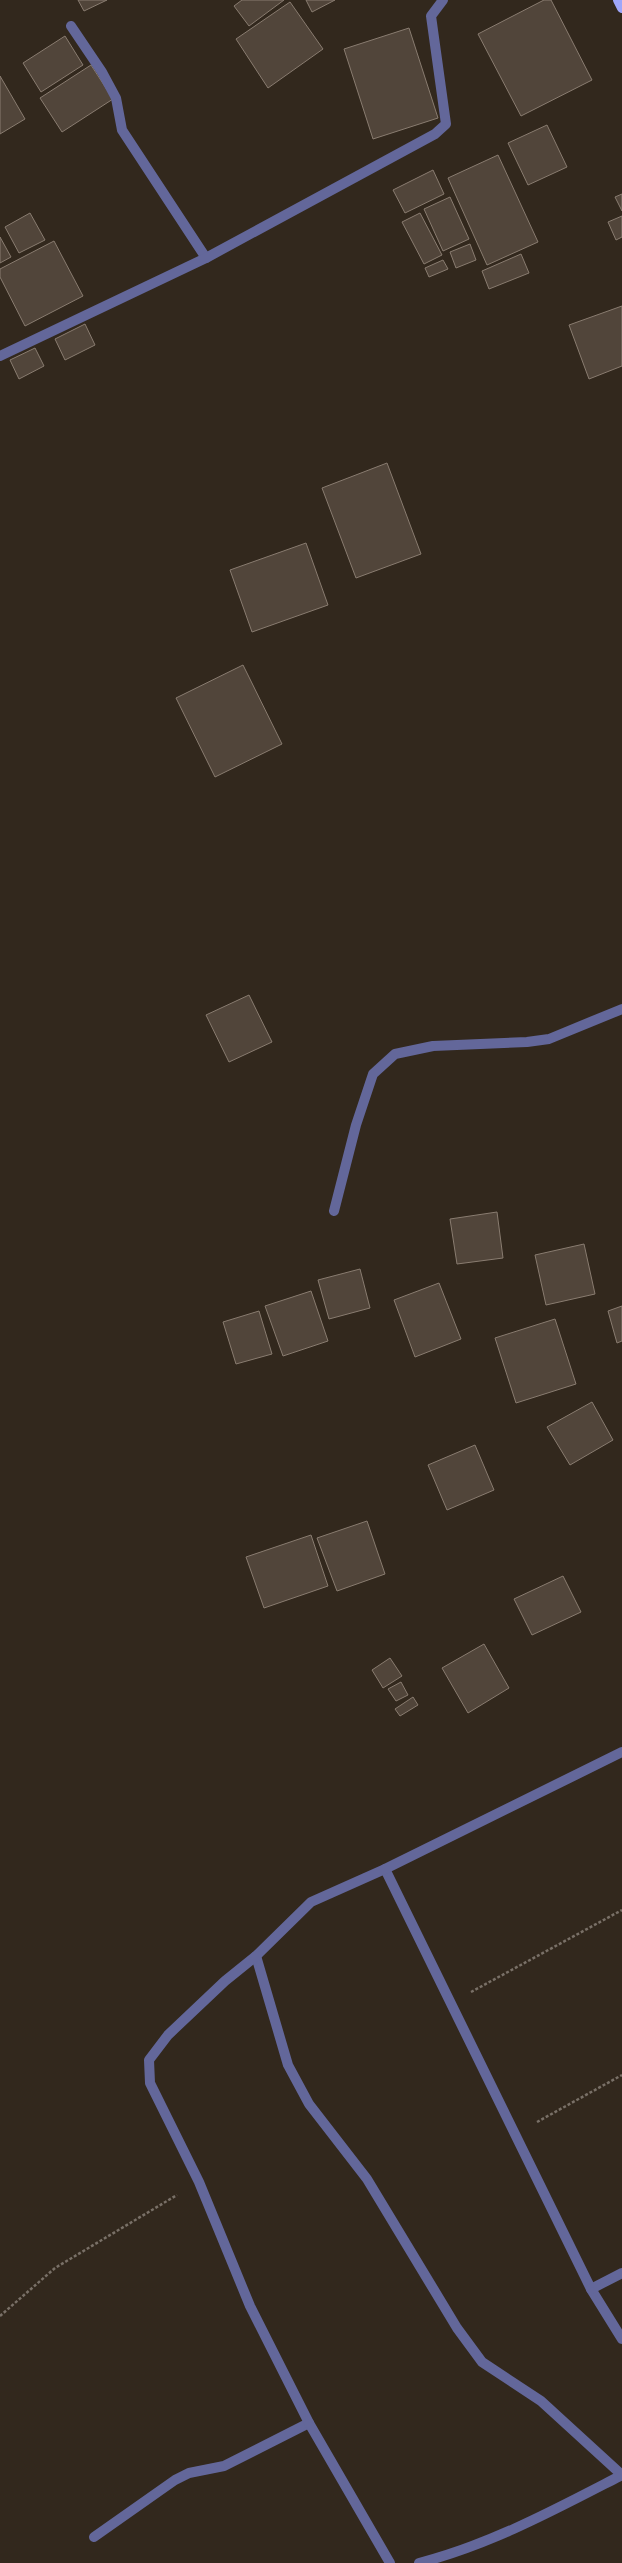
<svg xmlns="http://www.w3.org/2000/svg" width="622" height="2563" font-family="Barlow,sans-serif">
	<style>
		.building { fill: #51453a; stroke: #897c70 }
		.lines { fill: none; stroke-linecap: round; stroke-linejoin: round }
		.path { stroke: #797067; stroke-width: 2.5; stroke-dasharray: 3 2; stroke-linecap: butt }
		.lane { stroke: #63679a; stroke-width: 10 }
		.street { stroke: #63679a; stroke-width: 10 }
		.primary { stroke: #9fa6fa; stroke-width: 10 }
	</style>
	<rect width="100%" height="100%" fill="#32281d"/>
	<g class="building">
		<path d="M78,0H107L84,11Z"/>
		<path d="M242,0H284L249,26L234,6Z"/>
		<path d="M306,0H335L312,12Z"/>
		<path d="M544,0H551L592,80L521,116L478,34Z"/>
		<path d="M290,2L323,49L268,88L236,39Z"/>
		<path d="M409,28L438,118L373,139L344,49Z"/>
		<path d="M65,36L83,65L41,92L23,63Z"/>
		<path d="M91,65L113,99L62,132L40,98Z"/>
		<path d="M0,76L25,119L0,134Z"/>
		<path d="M547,125L567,167L528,185L508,143Z"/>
		<path d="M498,155L538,242L487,265L448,178Z"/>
		<path d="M433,170L444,194L405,213L393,190Z"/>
		<path d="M622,194V211L615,197Z"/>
		<path d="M450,197L469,239L443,251L424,209Z"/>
		<path d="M30,213L45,240L19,253L5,227Z"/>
		<path d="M420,213L442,255L424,264L402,222Z"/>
		<path d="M622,216V237L616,240L608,222Z"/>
		<path d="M0,237L11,257L0,263Z"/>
		<path d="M54,241L83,296L25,326L0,277V269Z"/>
		<path d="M470,244L476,260L456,268L450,252Z"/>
		<path d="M521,254L529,273L489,289L482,271Z"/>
		<path d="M443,260L448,269L429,277L425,268Z"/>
		<path d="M622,306V366L589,379L569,325Z"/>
		<path d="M85,324L95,345L65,360L55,339Z"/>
		<path d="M35,348L44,366L19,379L10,360Z"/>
		<path d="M387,463L421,554L356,578L322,488Z"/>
		<path d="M306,543L328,605L252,632L230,570Z"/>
		<path d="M243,665L282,744L215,777L176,698Z"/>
		<path d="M249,995L272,1042L229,1062L206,1015Z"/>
		<path d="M497,1212L503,1258L457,1264L450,1219Z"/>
		<path d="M584,1244L595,1294L546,1305L535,1255Z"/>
		<path d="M360,1269L370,1308L329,1319L318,1280Z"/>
		<path d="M439,1283L461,1339L415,1357L394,1300Z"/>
		<path d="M311,1291L328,1341L283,1356L265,1306Z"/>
		<path d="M622,1306V1341L617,1343L608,1311Z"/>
		<path d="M259,1311L272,1354L236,1364L223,1322Z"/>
		<path d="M555,1319L576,1384L516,1403L495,1338Z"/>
		<path d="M592,1402L613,1440L570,1465L547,1427Z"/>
		<path d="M475,1445L494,1490L447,1510L428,1465Z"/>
		<path d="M367,1521L385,1574L337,1591L317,1538Z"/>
		<path d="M311,1535L328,1586L264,1608L246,1557Z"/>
		<path d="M563,1576L581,1612L532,1635L514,1599Z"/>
		<path d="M484,1644L509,1688L468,1713L442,1668Z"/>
		<path d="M390,1658L402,1676L383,1688L372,1670Z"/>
		<path d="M401,1682L408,1695L396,1701L388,1689Z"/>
		<path d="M413,1697L418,1705L400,1716L395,1709Z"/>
	</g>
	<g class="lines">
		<g class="path">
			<path d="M471,1992L622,1910"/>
			<path d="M537,2122L622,2075"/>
			<path d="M0,2316L55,2268L177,2195"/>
		</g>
		<path class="lane" d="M71,26L102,72L116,98L122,130L206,258"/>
		<g class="street">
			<path d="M0,356L206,258L435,134L446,124L431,16L443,0"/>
			<path d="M334,1211L356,1125L373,1074L395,1054L433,1046L527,1042L549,1039L622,1009"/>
			<path d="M385,1869L591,2289L622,2339"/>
			<path d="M256,1956L288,2065L309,2104L367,2179L457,2328L482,2362L541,2401L622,2475C556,2509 492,2544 419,2563"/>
			<path d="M591,2289L622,2273"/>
			<path d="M94,2537L175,2480L189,2473L224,2466L309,2423"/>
			<path d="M390,2563L309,2423L250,2306L199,2182L150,2083L149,2060L168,2035L225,1981L256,1956L311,1902L385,1869L622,1752"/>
		</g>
		<path class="primary" d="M618,0L622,8"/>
	</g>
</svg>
